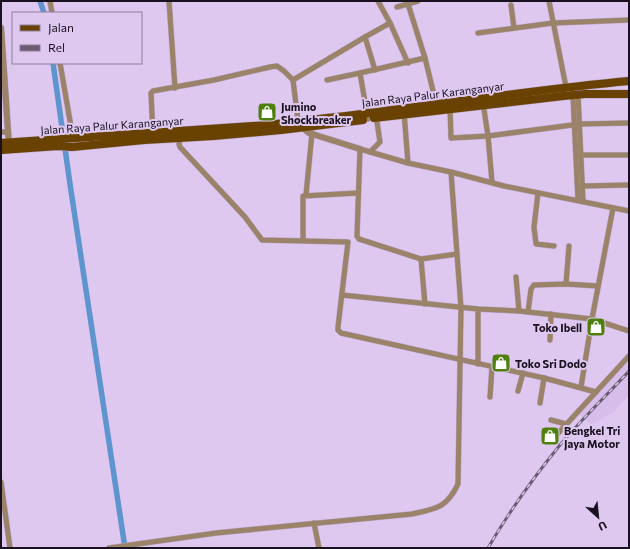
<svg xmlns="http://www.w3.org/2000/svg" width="630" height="549" font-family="Commissioner,sans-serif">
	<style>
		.built { fill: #d7bdea }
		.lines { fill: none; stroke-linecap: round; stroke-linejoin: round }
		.canal { stroke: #5e95cf; stroke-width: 5.5 }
		.minor-casing { stroke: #bba7ca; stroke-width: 6 }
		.tertiary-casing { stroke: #bba7ca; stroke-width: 7 }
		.primary-casing { stroke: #bba7ca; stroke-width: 9 }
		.minor { stroke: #9a8368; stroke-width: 5 }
		.tertiary { stroke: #9a8368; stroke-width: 6 }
		.primary { stroke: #694100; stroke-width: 8 }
		.rail-casing { stroke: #685b73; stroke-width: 3 }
		.rail { stroke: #dec8ef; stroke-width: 1.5; stroke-dasharray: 4.5; stroke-linecap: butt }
		.labels { text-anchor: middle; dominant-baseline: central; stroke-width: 4; stroke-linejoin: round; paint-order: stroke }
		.street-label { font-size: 11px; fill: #19111f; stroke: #dec8ef }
		.poi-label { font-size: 11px; font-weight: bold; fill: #19111f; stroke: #dec8ef; text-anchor: start }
	</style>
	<rect width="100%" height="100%" fill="#dec8ef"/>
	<path class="built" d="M629,358V395L613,413L591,424L578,414Z"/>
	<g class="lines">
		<g class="canal">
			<path d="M40,1L44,13"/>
			<path d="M53,63L70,184L125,548"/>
		</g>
		<g class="minor-casing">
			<g id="minor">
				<path d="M50,1L52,13"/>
				<path d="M169,1L175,88"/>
				<path d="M549,1L566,87"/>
				<path d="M408,4L425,58L437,107"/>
				<path d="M511,5L514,28"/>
				<path d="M397,7L418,1"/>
				<path d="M390,23L408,63"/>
				<path d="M478,33L553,23L629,20"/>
				<path d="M365,37L375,70"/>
				<path d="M60,63L73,138"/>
				<path d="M293,80L365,37L390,23L378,1"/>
				<path d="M327,80L360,73"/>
				<path d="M578,95L583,201"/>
				<path d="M573,96L578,200"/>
				<path d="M483,103L488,136L492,182"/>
				<path d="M450,107L451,138L488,136L580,124L629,123"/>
				<path d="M404,112L408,163"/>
				<path d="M368,119L360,73L425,58"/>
				<path d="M1,132H8"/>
				<path d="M153,135L151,93L153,91L214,80L270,67L277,66L284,71L293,80L298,121"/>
				<path d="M181,136L179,144L180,147L245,217L262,240L348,242L338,327V330L341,333L544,378L596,392"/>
				<path d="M370,152L380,142L376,115"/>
				<path d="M580,155H629"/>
				<path d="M451,172L504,186L629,211"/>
				<path d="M583,186L629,185"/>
				<path d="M538,193L534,227L536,244L554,246"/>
				<path d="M306,195L312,133"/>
				<path d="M303,240V196L358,193"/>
				<path d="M421,259L425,304"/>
				<path d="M516,277L519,311"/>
				<path d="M566,284L569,246"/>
				<path d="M342,295L478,309L519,311L592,319L629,331"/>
				<path d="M478,309V364"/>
				<path d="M528,312L531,289L534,285L566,284L598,286"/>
				<path d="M550,340L551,314"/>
				<path d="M581,387L592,319L613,208"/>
				<path d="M518,391L523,373"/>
				<path d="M490,397L492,367"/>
				<path d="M540,403L544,378"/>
				<path d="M551,420L566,424"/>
				<path d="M552,440L629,356"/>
				<path d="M1,482L10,548"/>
				<path d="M314,523L319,548"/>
				<path d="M109,548L216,533L412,514C435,509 447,508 458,484L461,308L451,172L408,163L360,149L357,236L359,239L421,259L457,254"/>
			</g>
		</g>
		<g class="tertiary-casing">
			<g id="tertiary">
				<path d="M1,28L9,146"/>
				<path d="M301,126L309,133L360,149"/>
			</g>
		</g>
		<g class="primary-casing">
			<g id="primary">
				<path d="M374,118L563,96L585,94H629"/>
				<path d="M1,143L269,125C302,120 336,118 369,113C456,102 542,89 629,81"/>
				<path d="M1,150L58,146L72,147L144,140L213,136L281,130L363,120"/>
			</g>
		</g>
		<use href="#minor" class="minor"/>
		<use href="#tertiary" class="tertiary"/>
		<use href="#primary" class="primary"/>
		<g class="rail-casing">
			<path id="rail" d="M488,548C509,512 533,478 560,445C581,420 606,396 629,371"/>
		</g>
		<use href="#rail" class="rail"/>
	</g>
	<defs>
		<g id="shop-square" transform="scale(1)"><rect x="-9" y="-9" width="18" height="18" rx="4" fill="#4f7f0c" stroke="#dec8ef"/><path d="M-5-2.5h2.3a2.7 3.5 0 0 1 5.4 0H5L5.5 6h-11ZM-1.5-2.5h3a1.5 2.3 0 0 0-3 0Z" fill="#fff"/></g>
	</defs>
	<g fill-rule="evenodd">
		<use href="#shop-square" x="267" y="112"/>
		<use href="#shop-square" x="596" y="327"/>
		<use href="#shop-square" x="501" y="363"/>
		<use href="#shop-square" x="550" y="436"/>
	</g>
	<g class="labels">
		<g class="street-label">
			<text transform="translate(433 94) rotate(-7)">Jalan Raya Palur Karanganyar</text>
			<text transform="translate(112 125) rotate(-4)">Jalan Raya Palur Karanganyar</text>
		</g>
		<g class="poi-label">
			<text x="281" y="106">Jumino<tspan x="281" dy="13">Shockbreaker</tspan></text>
			<text x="582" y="327" text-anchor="end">Toko Ibell</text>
			<text x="515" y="363">Toko Sri Dodo</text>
			<text x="564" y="430">Bengkel Tri<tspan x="564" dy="13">Jaya Motor</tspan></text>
		</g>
	</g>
	<rect width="630" height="549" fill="none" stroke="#19111f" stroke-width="4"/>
	<rect x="12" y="12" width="130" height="52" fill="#dec8ef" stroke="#8f7f9c"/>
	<rect x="20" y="25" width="20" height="6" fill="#694100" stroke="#8f7f9c"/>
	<text x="48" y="32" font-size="12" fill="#19111f">Jalan</text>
	<rect x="20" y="45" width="20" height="6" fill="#685b73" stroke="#8f7f9c"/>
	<text x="48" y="52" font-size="12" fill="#19111f">Rel</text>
	<g transform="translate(598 517) rotate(153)" stroke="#dec8ef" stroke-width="3" paint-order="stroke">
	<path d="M0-3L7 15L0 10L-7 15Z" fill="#19111f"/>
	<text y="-6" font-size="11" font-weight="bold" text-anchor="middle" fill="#19111f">U</text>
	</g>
</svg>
